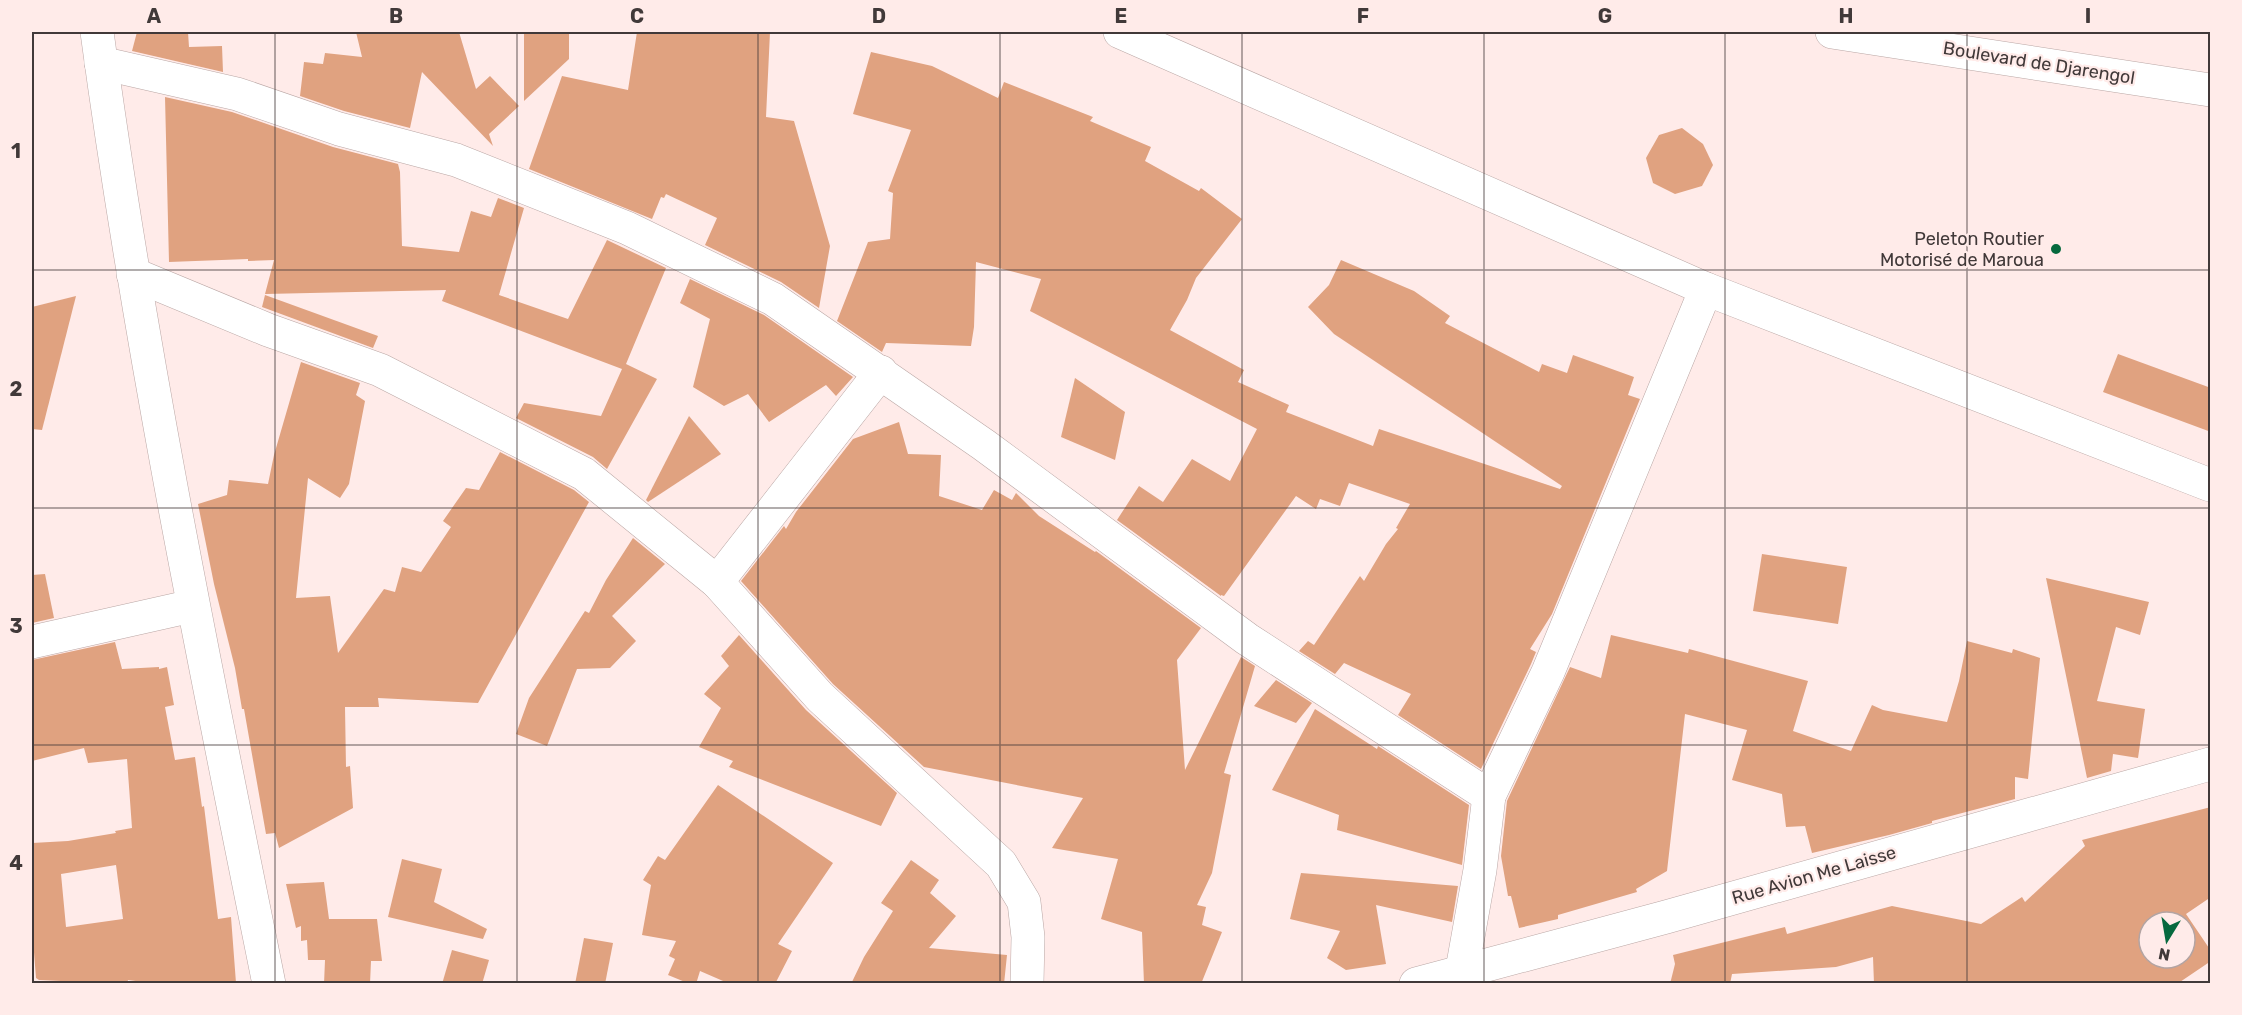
<svg xmlns="http://www.w3.org/2000/svg" width="2242" height="1015" font-family="Rubik,sans-serif">
	<style>
		.building { fill: #e0a280; fill-rule: evenodd }
		.lines { fill: none; stroke-linecap: round; stroke-linejoin: round }
		.minor-casing { stroke: #baa7a5; stroke-width: 34 }
		.major-casing { stroke: #baa7a5; stroke-width: 34 }
		.minor { stroke: #fff; stroke-width: 33 }
		.major { stroke: #fff; stroke-width: 33 }
		.grid { fill: none; stroke: #413939; stroke-width: 1.5; stroke-opacity: 0.55 }
		.poi-dot { fill: #06693e; stroke: #ffebe9; stroke-width: 2 }
		.labels { text-anchor: middle; dominant-baseline: central; stroke-width: 4.5; stroke-linejoin: round; paint-order: stroke }
		.street-label { font-size: 18px; fill: #413939; stroke: #ffebe9 }
		.poi-label { font-size: 18px; fill: #413939; stroke: #ffebe9; text-anchor: end }
		.neatline { fill: none; stroke: #413939; stroke-width: 2 }
		.grid-label { font-size: 20px; text-anchor: middle; font-weight: bold; fill: #413939 }
	</style>
	<rect width="100%" height="100%" fill="#ffebe9"/>
	<g class="building">
		<path d="M137,32H188L189,47L222,46L223,72L132,51Z"/>
		<path d="M356,32H459L476,89L490,76L519,106L489,134L493,146L422,72L410,128L344,111L300,96L304,62L323,64L325,53L362,57Z"/>
		<path d="M524,32H569V59L524,101Z"/>
		<path d="M637,32H770L766,117L794,121L830,246L819,308L781,282L705,245L717,218L666,194L664,198L661,197L652,219L529,169L562,76L628,90Z"/>
		<path d="M871,52L932,66L998,98L1004,82L1093,117L1090,121L1151,147L1145,161L1199,191L1201,188L1242,219L1196,278L1187,300L1170,330L1244,370L1238,382L1289,405L1286,412L1373,446L1379,429L1560,489L1562,486L1334,334L1308,307L1329,285L1341,260L1414,291L1450,316L1445,323L1539,372L1542,364L1567,373L1573,355L1634,377L1628,395L1640,399L1552,614L1530,649L1536,652L1531,664L1481,769L1398,715L1411,694L1344,663L1335,674L1299,651L1308,641L1314,645L1360,576L1364,581L1386,544L1398,529L1396,528L1410,504L1349,483L1340,506L1320,499L1316,509L1296,496L1224,596L1221,595V596L1117,520L1139,486L1163,502L1192,459L1230,481L1257,429L1030,311L1041,279L976,262L974,327L971,346L886,343L882,352L837,321L868,242L890,239L893,193L888,191L911,130L853,114Z"/>
		<path d="M165,97L232,112L333,147L398,164L400,172L402,246L459,252L471,211L491,217L498,198L524,208L499,295L568,319L607,240L666,268L626,364L657,379L607,469L593,457L516,418L524,403L601,416L622,369L442,301L446,290L265,294L274,260L248,261V259L169,262Z"/>
		<path d="M1682,128L1703,144L1713,165L1702,186L1675,194L1653,183L1646,158L1659,135Z"/>
		<path d="M690,279L764,315L853,377L836,396L826,385L769,422L748,394L724,406L693,387L710,319L680,303Z"/>
		<path d="M265,295L378,336L373,348L262,307Z"/>
		<path d="M76,296L42,430L32,429V307Z"/>
		<path d="M2118,354L2211,388V432L2103,392Z"/>
		<path d="M301,362L360,383L356,395L365,401L349,484L340,498L308,478L296,598L330,596L338,653L384,589L395,592L402,567L421,572L451,527L443,521L466,488L479,490L500,452L574,490L589,502L478,703L378,698L379,707H345L346,767L350,766L353,808L279,848L275,833L266,834L244,709H242L235,668L214,584L198,504L227,495L229,480L268,484L274,455Z"/>
		<path d="M1075,378L1125,412L1115,460L1061,437Z"/>
		<path d="M689,416L721,454L648,502L646,500Z"/>
		<path d="M899,422L908,454L941,455L939,496L982,510L994,490L1012,500L1016,493L1039,516L1095,552L1096,551L1201,628L1177,660L1185,770L1241,657L1255,666L1224,773L1231,775L1212,873L1197,905L1206,907L1202,925L1222,932L1201,984H1144L1142,932L1101,919L1118,859L1052,848L1083,798L924,767L833,684L741,581L784,526L786,529L796,512L853,439Z"/>
		<path d="M633,538L665,564L612,616L636,641L610,668L577,669L547,746L516,734L529,698L585,611L589,613L606,580Z"/>
		<path d="M1762,554L1847,567L1838,624L1753,611Z"/>
		<path d="M45,574L54,618L32,623V575Z"/>
		<path d="M2046,578L2149,602L2140,635L2116,627L2097,701L2145,709L2138,758L2113,754L2111,771L2087,778Z"/>
		<path d="M739,635L806,710L897,793L881,826L729,767L733,761L699,747L721,708L704,694L729,666L721,656Z"/>
		<path d="M1611,635L1688,653L1689,649L1808,681L1793,731L1851,751L1872,705L1883,710L1947,722L1959,681L1967,641L2012,653L2013,649L2040,658L2028,779L2015,777V799L1932,821V823L1889,835L1812,853L1805,826L1786,827L1782,794L1732,780L1747,730L1685,714L1667,871L1636,889L1637,892L1558,915V919L1519,928L1511,896H1508L1501,856L1507,801L1570,667L1601,678Z"/>
		<path d="M115,642L122,669L159,667V669L167,667L174,705L165,707L175,760L195,757L202,807L204,806L218,919L231,917L236,983H151L128,980L127,984L39,980L36,978L32,927V843L68,841L116,833L115,831L132,828L127,759L88,763L84,748L32,761V660ZM116,865L123,919L66,927L61,874Z"/>
		<path d="M1276,680L1312,703L1296,723L1254,706Z"/>
		<path d="M1315,709L1377,749L1378,746L1469,805L1462,865L1337,830L1339,815L1272,790Z"/>
		<path d="M718,785L833,863L778,944L792,951L775,984H730L700,971L696,984H690L668,975L675,959L669,956L676,941L642,935L651,885L643,880L658,856L665,860Z"/>
		<path d="M2211,807V897L2186,914L2211,951V961L2177,984H1874L1873,957L1836,967L1732,974L1730,984H1670L1675,964L1673,955L1785,927L1787,934L1892,906L1981,924L2022,897L2025,902L2085,846L2082,840ZM2149,922H2185V958H2149Z"/>
		<path d="M402,859L442,869L434,902L487,929L483,939L388,917Z"/>
		<path d="M911,860L939,880L930,893L956,916L929,948L1007,955L1004,984H851L864,957L893,911L881,903Z"/>
		<path d="M1301,873L1458,886L1452,922L1376,905L1386,964L1346,970L1327,958L1340,931L1290,919Z"/>
		<path d="M324,882L329,919H377L382,961H371L370,984H324L325,960H308L307,940L301,941V926L296,928L286,884Z"/>
		<path d="M584,938L613,943L605,984H575Z"/>
		<path d="M452,950L489,960L482,984H442Z"/>
	</g>
	<g class="lines">
		<g class="minor-casing">
			<g id="minor">
				<path d="M97,32C140,351 205,667 269,984"/>
				<path d="M1120,32L1706,289L2210,485"/>
				<path d="M101,63L237,94L339,129L456,160L627,228L773,299L984,445L1247,639L1489,796"/>
				<path d="M133,274L268,330L380,370L584,474L717,582L820,697L1001,864L1024,902L1028,937L1027,984"/>
				<path d="M717,582L881,372"/>
				<path d="M32,642L192,606"/>
				<path d="M1462,970L1480,870L1489,796L1548,672L1706,289"/>
				<path d="M1416,984L1666,917L2210,764"/>
			</g>
		</g>
		<g class="major-casing">
			<path id="major" d="M1832,32L2210,90"/>
		</g>
		<use href="#minor" class="minor"/>
		<use href="#major" class="major"/>
	</g>
	<path class="grid" d="M275,32V984M517,32V984M758,32V984M1000,32V984M1242,32V984M1484,32V984M1725,32V984M1967,32V984M32,270H2210M32,508H2210M32,745H2210"/>
	<circle class="poi-dot" cx="2056" cy="249" r="6"/>
	<g class="labels">
		<g class="street-label">
			<text transform="translate(2039 63) rotate(9)">Boulevard de Djarengol</text>
			<text transform="translate(1814 875) rotate(-16)">Rue Avion Me Laisse</text>
		</g>
		<g class="poi-label">
			<text x="2044" y="239">Peleton Routier<tspan x="2044" dy="21">Motorisé de Maroua</tspan></text>
		</g>
	</g>
	<rect width="2242" height="1015" fill="none" stroke="#ffebe9" stroke-width="66"/>
	<g transform="translate(2167 940) rotate(191)"><circle r="28" fill="#ffebe9" stroke="#b3a4a3" stroke-width="1.5"/>
	<path d="M0-4.5L10 22L0 15L-10 22Z" fill="#06693e"/>
	<text y="-9" font-size="16" font-weight="bold" text-anchor="middle" fill="#413939">N</text>
	</g>
	<rect x="33" y="33" width="2176" height="949" class="neatline"/>
	<g class="grid-label">
		<text x="154" y="23">A</text>
		<text x="396" y="23">B</text>
		<text x="637" y="23">C</text>
		<text x="879" y="23">D</text>
		<text x="1121" y="23">E</text>
		<text x="1363" y="23">F</text>
		<text x="1605" y="23">G</text>
		<text x="1846" y="23">H</text>
		<text x="2088" y="23">I</text>
		<text x="16" y="158">1</text>
		<text x="16" y="396">2</text>
		<text x="16" y="633">3</text>
		<text x="16" y="870">4</text>
	</g>
</svg>
